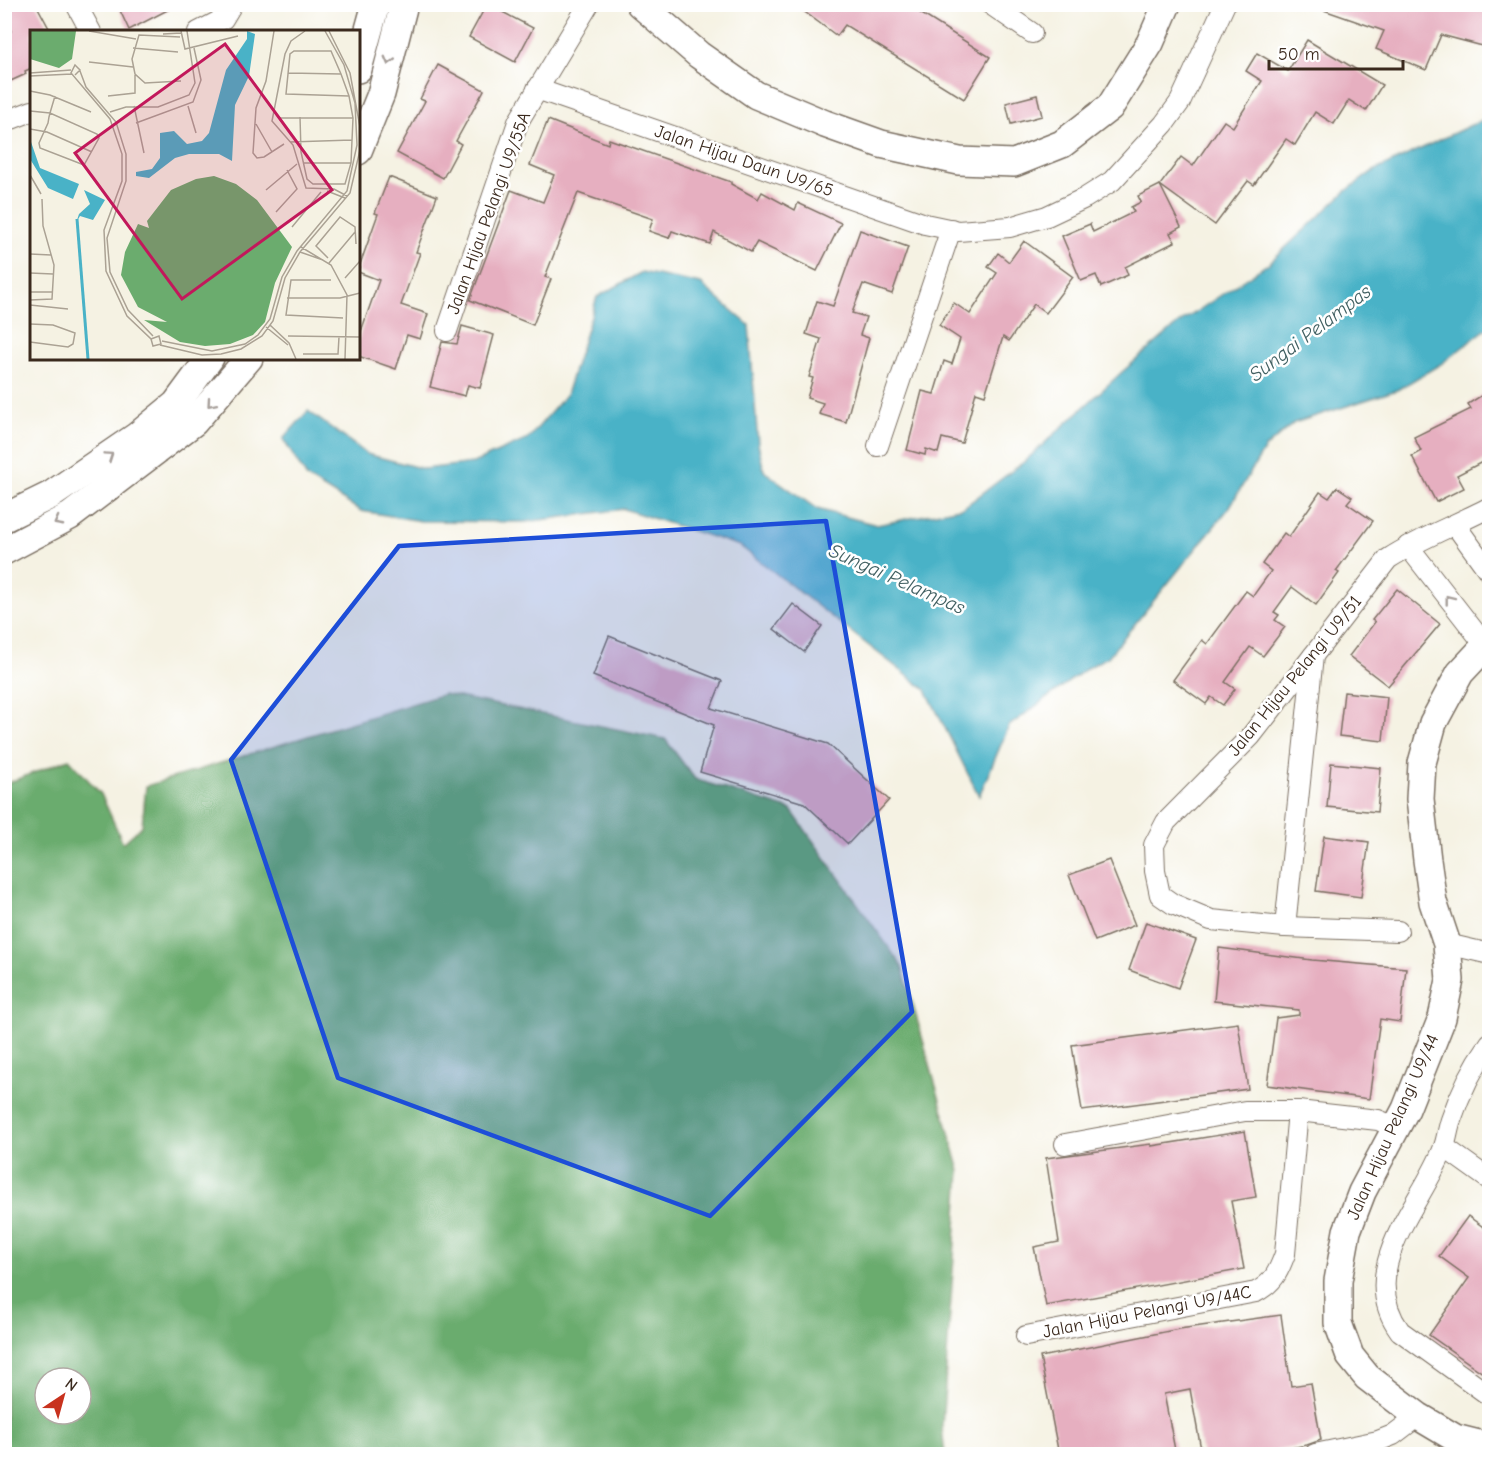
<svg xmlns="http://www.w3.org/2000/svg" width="1494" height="1459" font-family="'Comic Neue',sans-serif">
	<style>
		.forest { fill: #6bac6e; stroke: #536b46; stroke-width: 1.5; fill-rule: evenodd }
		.water { fill: #49b2c7; stroke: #426e72; stroke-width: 1.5 }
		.building { fill: #e6afc0 }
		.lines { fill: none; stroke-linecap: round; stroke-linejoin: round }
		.street-casing { stroke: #7c7063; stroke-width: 22 }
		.secondary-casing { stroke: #7c7063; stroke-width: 30 }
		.street { stroke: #fff; stroke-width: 20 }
		.secondary { stroke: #fff; stroke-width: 27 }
		.oneway { stroke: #a79f9a }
		.marked { fill: #1d4ed8; fill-opacity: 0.2; stroke: #1d4ed8; stroke-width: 4.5; stroke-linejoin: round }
		.labels { text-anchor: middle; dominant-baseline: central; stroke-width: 5; stroke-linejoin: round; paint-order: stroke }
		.street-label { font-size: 18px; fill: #3b2a1e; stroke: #fff }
		.water-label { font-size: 20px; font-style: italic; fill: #416062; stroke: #fff }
		.inset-river { fill: none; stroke: #49b2c7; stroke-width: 3 }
		.inset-road { fill: none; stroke: #aba294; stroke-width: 1.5 }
		.view { fill: #c2185b; fill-opacity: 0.15; stroke: #c2185b; stroke-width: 3 }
		.inset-edge { fill: none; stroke: #3b2a1e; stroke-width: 3 }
	</style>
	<rect width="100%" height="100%" fill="#fff"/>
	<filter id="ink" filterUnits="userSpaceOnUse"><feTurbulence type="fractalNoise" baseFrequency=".0167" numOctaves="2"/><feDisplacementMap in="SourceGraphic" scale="12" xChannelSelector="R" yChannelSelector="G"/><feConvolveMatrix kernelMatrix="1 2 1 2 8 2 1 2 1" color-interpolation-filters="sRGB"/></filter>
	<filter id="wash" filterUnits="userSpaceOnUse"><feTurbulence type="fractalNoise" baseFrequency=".008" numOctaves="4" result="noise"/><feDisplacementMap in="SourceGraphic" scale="24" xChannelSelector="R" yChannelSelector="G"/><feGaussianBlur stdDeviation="1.35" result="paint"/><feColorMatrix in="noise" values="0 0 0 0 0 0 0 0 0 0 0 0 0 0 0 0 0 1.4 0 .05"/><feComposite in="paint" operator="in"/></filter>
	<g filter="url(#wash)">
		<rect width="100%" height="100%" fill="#f5f2e3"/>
		<path class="forest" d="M444,694L665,739L695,779L791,810L902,966L960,1171L942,1427L945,1454H5V784L69,759L101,794L123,843L142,826L146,786ZM45,1378H81V1414H45Z"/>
		<path class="water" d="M1489,119V327L1441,364L1397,390L1294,423L1265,448L1229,508L1108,657L1089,667L1009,726L979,796L926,690L740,546L624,509L525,522L421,521L361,511L307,478L283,439L308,411L367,454L424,469L473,463L528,439L566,395L597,297L642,272L701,284L749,325L758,444L764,471L817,509L877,525L964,507L1025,461L1122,372L1178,324L1269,263L1346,191L1372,172L1471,125Z"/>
		<g id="blocks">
			<g class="building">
				<path d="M4,4H36L51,32H32V68L25,71L26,74L4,84V35L11,31L4,18Z"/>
				<path d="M117,4H179L129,30Z"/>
				<path d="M487,4L533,28L515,62L469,37Z"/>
				<path d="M794,4H906L990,57L964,99L845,25L837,36Z"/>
				<path d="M1315,4H1490V48L1441,35L1426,70L1376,49L1384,31L1315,7Z"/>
				<path d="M1307,40L1382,85L1366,111L1349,100L1334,124L1315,112L1295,145L1286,139L1254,185L1248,181L1215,225L1160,185L1181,157L1193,166L1224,121L1233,127L1262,81L1246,71L1257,53L1288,71Z"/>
				<path d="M438,65L484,90L456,141L461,144L443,178L397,153L425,101L420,99Z"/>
				<path d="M1037,95L1042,116L1011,124L1006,103Z"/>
				<path d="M548,120L608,144L609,139L731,182V184L758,199L762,192L795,210L798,203L841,223L817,271L757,242L751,252L714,232L710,244L672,231L669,238L649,231L653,219L578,193L545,277L551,279L533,325L470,300L511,190L543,202L554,175L530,165Z"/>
				<path d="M389,177L437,196L416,252L420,253L401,305L428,314L420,339L407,335L396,369L358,356V340L379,280L358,272V270L378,214L375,213Z"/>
				<path d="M1160,185L1181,227L1170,233L1175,242L1125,267L1128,275L1101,287L1096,275L1081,281L1062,236L1090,224L1093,232L1134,212L1131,207L1141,202L1138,196Z"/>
				<path d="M860,230L908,247L892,294L863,284L852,313L866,317L860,335L869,338L846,422L819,414L823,403L807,398L813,378L809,377L821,339L806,334L817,301L833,306Z"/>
				<path d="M1024,241L1073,277L1046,313L1034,304L1009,341L1003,337L985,395L976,392L962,443L942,438L938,453L926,449L925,455L907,450L922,391L934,394L944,361L952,364L960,339L939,325L954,303L970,314L997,273L988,267L998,253L1009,262Z"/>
				<path d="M462,326L494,335L480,388L468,385L465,396L430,387L442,342L457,344Z"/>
				<path d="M1490,390V458L1457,475L1464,488L1436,502L1412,456L1421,451L1414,437L1471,409L1468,404Z"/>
				<path d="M1337,487L1352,497L1347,503L1373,521L1336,571L1339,573L1316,605L1292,587L1274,612L1279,615L1275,620L1285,627L1263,656L1250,647L1225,682L1235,689L1223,705L1211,697L1206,704L1173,680L1202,640L1207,644L1246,591L1253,596L1271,571L1262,564L1284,533L1289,537L1320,492L1329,498Z"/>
				<path d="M1397,589L1440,624L1388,686L1349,656L1375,622L1372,620Z"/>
				<path d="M793,604L822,626L804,652L774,629Z"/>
				<path d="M609,636L722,681L711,708L828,744L889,800L848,844L804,803L700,772L714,725L593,676Z"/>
				<path d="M1344,692L1387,697L1383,741L1339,736Z"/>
				<path d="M1331,763L1381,768L1377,812L1327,807Z"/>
				<path d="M1324,836L1369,842L1361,897L1316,891Z"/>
				<path d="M1109,860L1135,925L1095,941L1069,875Z"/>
				<path d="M1146,922L1196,940L1178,988L1129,970Z"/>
				<path d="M1219,948L1312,960L1406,968L1400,1022L1380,1019L1369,1099L1267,1085L1276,1018L1299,1015V1010L1214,1001Z"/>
				<path d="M1238,1023L1248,1089L1082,1111L1072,1045Z"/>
				<path d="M1245,1131L1256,1197L1231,1201L1244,1269L1046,1306L1034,1247L1059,1242L1046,1158L1151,1144V1146Z"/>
				<path d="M1468,1216L1490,1232V1378L1429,1335L1469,1278L1439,1256Z"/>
				<path d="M1281,1315L1291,1386L1311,1383L1321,1440L1307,1445L1252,1455H1202L1190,1389L1164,1394L1176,1455H1059L1040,1357L1179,1329Z"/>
			</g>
		</g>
	</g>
	<g filter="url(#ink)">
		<use href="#blocks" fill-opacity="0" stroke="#7c7063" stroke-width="1.5"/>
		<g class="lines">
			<g class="street-casing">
				<g id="street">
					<path d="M76,4L91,32"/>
					<path d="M990,4L1032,33"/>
					<path d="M198,32L223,19L232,4"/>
					<path d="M537,89L925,224L958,231L1010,227L1047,216L1085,198L1112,181L1164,124L1180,102L1225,4"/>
					<path d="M4,122L32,111"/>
					<path d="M447,331L518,122L589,4"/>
					<path d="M878,446L951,229"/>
					<path d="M1456,526L1490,573"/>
					<path d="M1408,546L1485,645"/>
					<path d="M1285,927L1313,656"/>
					<path d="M1398,931L1285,927L1211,920L1173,904L1160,895L1155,871L1154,845L1166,822L1251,736L1388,559C1420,538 1456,525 1490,507"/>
					<path d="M1447,944L1490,954"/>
					<path d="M1490,1043C1473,1067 1460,1093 1451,1120C1448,1129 1447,1138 1444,1147C1423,1204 1354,1268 1400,1331L1490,1396"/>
					<path d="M1065,1144L1245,1111H1298L1378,1120L1395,1127"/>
					<path d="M1444,1147L1490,1180"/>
					<path d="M1026,1336L1256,1292C1273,1283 1278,1273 1285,1254L1298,1111"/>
					<path d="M1315,1454L1378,1441L1393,1435L1418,1416"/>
				</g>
			</g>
			<g class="secondary-casing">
				<g id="secondary">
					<path d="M640,4L699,55L756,95L825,124L881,144L959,161L1014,163L1062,144L1110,107L1150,43L1167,4"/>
					<path d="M358,69L376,4"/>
					<path d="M358,151L381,94L404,4"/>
					<path d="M4,518L51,495L137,436L176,404L210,358"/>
					<path d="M4,551L70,516L194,422L249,358"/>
					<path d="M1490,641L1460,673L1433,723L1422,763L1420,799L1427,860L1433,902L1447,944L1450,980L1442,1018L1406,1109L1362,1192L1347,1231L1338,1281V1323L1350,1356L1367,1377L1418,1416L1455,1438L1483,1445L1490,1449"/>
				</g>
			</g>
			<use href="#street" class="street"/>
			<use href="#secondary" class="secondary"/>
		</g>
		<defs><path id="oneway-chevron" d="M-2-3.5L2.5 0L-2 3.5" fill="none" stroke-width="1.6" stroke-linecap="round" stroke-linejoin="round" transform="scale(1.5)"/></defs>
		<g class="oneway">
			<use href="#oneway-chevron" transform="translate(389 61) rotate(105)"/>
			<use href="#oneway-chevron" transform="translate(211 403) rotate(131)"/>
			<use href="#oneway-chevron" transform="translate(109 456) rotate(-34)"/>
			<use href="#oneway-chevron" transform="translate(58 522) rotate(152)"/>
			<use href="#oneway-chevron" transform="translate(1449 599) rotate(-128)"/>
		</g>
	</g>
	<path class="marked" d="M826,521L912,1012L710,1216L338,1078L231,760L399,546Z"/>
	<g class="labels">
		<g class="street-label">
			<text transform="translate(744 161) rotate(19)">Jalan Hijau Daun U9/65</text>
			<text transform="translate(489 213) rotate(-70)">Jalan Hijau Pelangi U9/55A</text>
			<text transform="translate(1295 676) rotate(-51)">Jalan Hijau Pelangi U9/51</text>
			<text transform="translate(1393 1127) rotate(-66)">Jalan Hijau Pelangi U9/44</text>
			<text transform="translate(1147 1312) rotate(-11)">Jalan Hijau Pelangi U9/44C</text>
		</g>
		<g class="water-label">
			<text transform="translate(1310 333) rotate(-37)">Sungai Pelampas</text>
			<text transform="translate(897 579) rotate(24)">Sungai Pelampas</text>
		</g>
	</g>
	<g transform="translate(30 30)">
		<rect width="330" height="330" fill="#f5f2e3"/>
		<path d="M0,1H46L42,29L29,38L0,29ZM184,146L206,154L227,170L262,217L245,253L235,292L223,305L200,314L175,316L150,312L114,290L137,292L108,277L91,245L95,222L108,194L119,198L117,191L141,160L166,149Z" fill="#6bac6e"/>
		<path d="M217,1L225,4L219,46L205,75L202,131L189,124H159L145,128L119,148L106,146V142L122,139L130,128V103L144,101L157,114L172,111L179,103L196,40L217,9ZM0,109L10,138L49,154L43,169L18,158L0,129ZM54,160L75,170L63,190L50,186L46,193L49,184L60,174Z" fill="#49b2c7"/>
		<path class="inset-river" d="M47,189L58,329"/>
		<path class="inset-road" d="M59,1L106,9M151,1L155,19L208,6M244,1L236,51L226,78L223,123L227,128L234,127L254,114M275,1L261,11L255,24L242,91L263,115L276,158L304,159L317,166M299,1L320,43L330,97M133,4L151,3M150,7L109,5L102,29L105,44L115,53L151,51M103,18L148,22M59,32L103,37M50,41L56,57L86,92L96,124V151L77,208L80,242L98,280L123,306M0,43L41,40M258,43L311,44M45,45L50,40L45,35L41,43L80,89L92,124V151L74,200L76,241L97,286L121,309L123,316L131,314L129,306L121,309M0,46L42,44M0,61L20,65L61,82M78,66L105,63V45M104,76L114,123M158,76L166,103M0,81L20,83L67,104L69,108L54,135L10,118L9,113L18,93L19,87L20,83L25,66M80,82L96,77H128L159,65L165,53L157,1M270,87L271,122L277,149L283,154H315L321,133L323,88L319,66L311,44L301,21H264L260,24L256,64L319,66M249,88H323M106,93L163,72L171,50L164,18M226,94L242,122M0,99L17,102L62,122M260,112L322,110M274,133H321M0,145L11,164M236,160L267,134M297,161L315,168M246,182L267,159L257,140M262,197L291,162M271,217L301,235L317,265L315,329M270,222L293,230M0,224L21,225M298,228L286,216L310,187L325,197L326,214M299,233L325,202M0,243L23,244M315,248L330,231M301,250H261L256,285L313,288M0,262H23M257,268H310L330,263M0,270L22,269L24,235L13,196L12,169M0,275L38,279M0,294L23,295L45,303L43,314L38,317L0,312M240,295L259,313L266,329M236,297L258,315M258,306L330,307M132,311L182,321L215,314L228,305L240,289L252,247L267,221L317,161L327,115L325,73L314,35L295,1M130,315L172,325L191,324L211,319L232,306L243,291L255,248L270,222L320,163L330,120M273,324H308L309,307"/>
		<path class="view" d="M195,14L302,160L152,269L45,123Z"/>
		<rect width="330" height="330" class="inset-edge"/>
	</g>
	<rect width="1494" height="1459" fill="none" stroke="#fff" stroke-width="24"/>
	<g transform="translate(63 1396) rotate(36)"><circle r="28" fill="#ffffff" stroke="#b1aaa5" stroke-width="1.5"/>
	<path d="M0-4.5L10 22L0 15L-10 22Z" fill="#c8321e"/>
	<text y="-9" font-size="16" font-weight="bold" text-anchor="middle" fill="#3b2a1e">N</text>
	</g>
	<path d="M1269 60v9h134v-9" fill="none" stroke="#3b2a1e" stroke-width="3"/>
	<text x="1278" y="60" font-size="18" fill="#3b2a1e" stroke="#ffffff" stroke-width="4.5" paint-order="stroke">50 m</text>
</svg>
